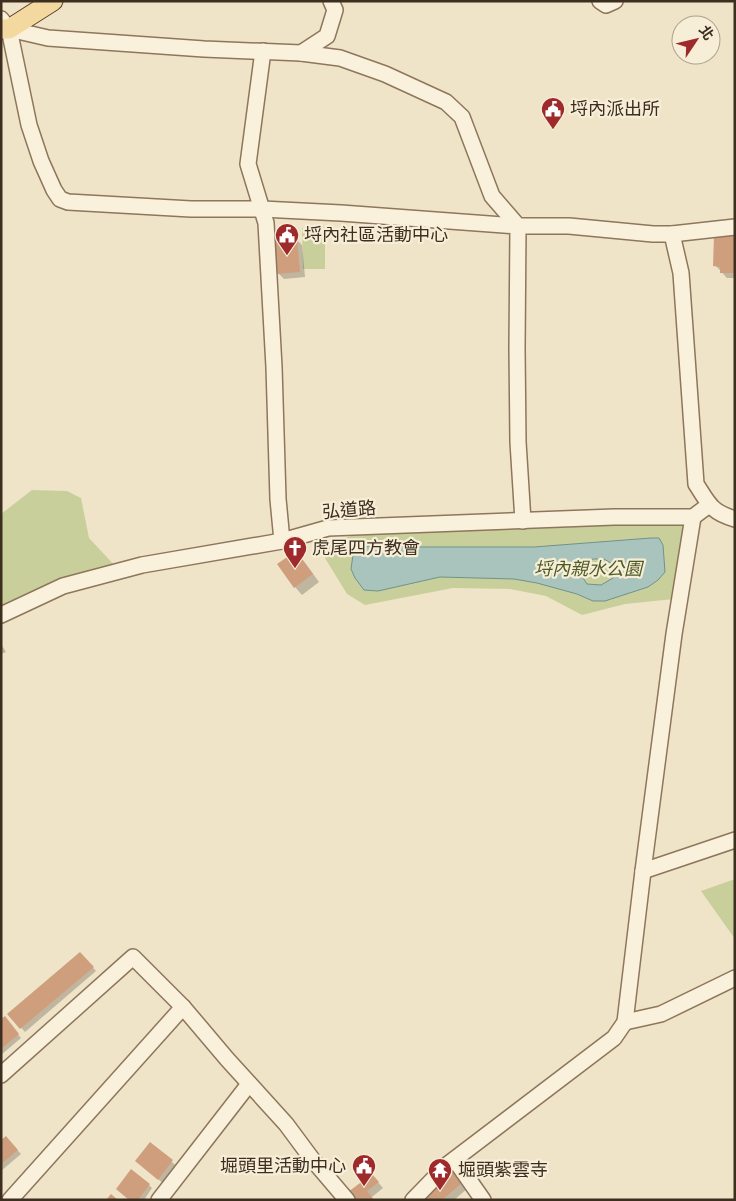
<svg xmlns="http://www.w3.org/2000/svg" width="736" height="1201" font-family="'Zilla Slab','Noto Sans TC',serif">
	<style>
		.green { fill: #c9cf9b }
		.water { fill: #a9c4bc; stroke: #6f938a; fill-rule: evenodd }
		.shadow { fill: #0003 }
		.building { fill: #cf9f7d }
		.lines { fill: none; stroke-linecap: round; stroke-linejoin: round }
		.minor-casing { stroke: #8d765c; stroke-width: 18 }
		.major-casing { stroke: #5b4430; stroke-width: 21 }
		.minor { stroke: #faf1dc; stroke-width: 15 }
		.major { stroke: #f3d9a0; stroke-width: 19 }
		.labels { text-anchor: middle; dominant-baseline: central; stroke-width: 4.5; stroke-linejoin: round; paint-order: stroke }
		.poi-label { font-size: 18px; fill: #3d2e20; stroke: #f7eed8; text-anchor: start }
		.street-label { font-size: 18px; fill: #3d2e20; stroke: #f7eed8 }
		.park-label { font-size: 18px; font-style: italic; fill: #4d5a26; stroke: #f7eed8 }
	</style>
	<rect width="100%" height="100%" fill="#f0e4c8"/>
	<g class="green">
		<path d="M325,227V269H303L302,228Z"/>
		<path d="M32,490L67,491L81,498L89,538L116,567L1,608V514Z"/>
		<path d="M685,523L674,599L625,604L582,615L546,596L510,589L453,588L365,605L347,594L317,545L363,533Z"/>
		<path d="M735,879V939L701,891Z"/>
	</g>
	<path class="water" d="M651,538H659L663,545L665,572L658,580L648,587L605,601H593L577,594L537,583L514,579L440,577L378,591L364,590L355,578L351,569L353,555L368,546L377,547H534ZM593,559H604L614,565L613,578L601,585L587,584L581,575V565Z"/>
	<g class="shadow">
		<path d="M735,234V278H727L715,265Z"/>
		<path d="M297,240L302,245L305,277L284,279L278,273Z"/>
		<path d="M296,552L303,560L319,582L302,595L295,587L279,565Z"/>
		<path d="M1,644L6,652L1,654Z"/>
		<path d="M79,953L96,971L25,1032L9,1014Z"/>
		<path d="M1,1021L8,1022L21,1038L1,1055Z"/>
		<path d="M6,1138L21,1154L1,1171V1142Z"/>
		<path d="M150,1144L178,1167L164,1184L142,1166Z"/>
		<path d="M452,1171L467,1189L454,1200H419Z"/>
		<path d="M377,1181L383,1188L372,1197L356,1200Z"/>
		<path d="M149,1185L152,1188L144,1200H130Z"/>
	</g>
	<g class="building">
		<path d="M735,233V273H720V267L713,266L714,235Z"/>
		<path d="M297,239L300,272L277,274L274,240Z"/>
		<path d="M296,551L313,574L294,588L277,564Z"/>
		<path d="M80,952L94,967L20,1029L7,1014Z"/>
		<path d="M5,1016L19,1034L1,1049V1019Z"/>
		<path d="M6,1136L18,1150L1,1164V1140Z"/>
		<path d="M150,1142L173,1160L158,1180L135,1161Z"/>
		<path d="M131,1169L150,1184L138,1200H129L116,1189Z"/>
		<path d="M452,1169L463,1182L442,1200H417Z"/>
		<path d="M372,1174L379,1182L367,1191L374,1200H354L348,1192Z"/>
		<path d="M111,1194L118,1200H106Z"/>
	</g>
	<g class="lines">
		<g class="minor-casing">
			<g id="minor">
				<path d="M600,1L606,5L615,1"/>
				<path d="M1,19L9,29L29,125L41,161L54,190L60,199L68,202L191,209H262L341,213L518,226L517,349L518,442L523,521"/>
				<path d="M9,29L48,38L204,49L301,53L340,58L385,74L446,102L462,117L492,196L518,226H569L653,234H672L735,227"/>
				<path d="M263,51L248,164L266,223L274,367L278,499L282,541"/>
				<path d="M301,53L327,36L335,10L331,1"/>
				<path d="M672,234L681,273L696,484C709,504 711,512 735,519"/>
				<path d="M1,615L63,586L142,565L282,541L328,528L614,517H693L709,505"/>
				<path d="M643,871L735,840"/>
				<path d="M625,1022L661,1014L735,978"/>
				<path d="M1,1075L133,957L183,1007L227,1059L286,1124L312,1159L347,1200"/>
				<path d="M455,1160L483,1200"/>
				<path d="M10,1200L183,1007"/>
				<path d="M159,1200L249,1084"/>
				<path d="M413,1200L447,1165L614,1038L625,1022L643,871L674,634L693,517"/>
			</g>
		</g>
		<g class="major-casing">
			<path id="major" d="M1,29H9L53,1"/>
		</g>
		<use href="#minor" class="minor"/>
		<use href="#major" class="major"/>
	</g>
	<defs>
		<g id="civic-pin" transform="scale(1.25)"><path d="M0 17L-7.5 6A9.5 9.5 0 1 1 7.5 6Z" fill="#9e2a2b" stroke="#f7eed8"/><path d="M-.6-6.5H3V-4.5H.6V-3L4-1V1h2V6H-6V1h2V-1L-.6-3ZM-1.2 2.5V6h2.4V2.5Z" fill="#fff"/></g>
		<g id="church-pin" transform="scale(1.25)"><path d="M0 17L-7.5 6A9.5 9.5 0 1 1 7.5 6Z" fill="#9e2a2b" stroke="#f7eed8"/><path d="M-1.2-6h2.4v3.5h3.3v2.4h-3.3V6h-2.4V-.1h-3.3v-2.4h3.3Z" fill="#fff"/></g>
		<g id="temple-pin" transform="scale(1.25)"><path d="M0 17L-7.5 6A9.5 9.5 0 1 1 7.5 6Z" fill="#9e2a2b" stroke="#f7eed8"/><path d="M0-6L5-2H3V0L6.5 2.5H4V6H1.5V3h-3V6H-4V2.5H-6.5L-3 0V-2H-5Z" fill="#fff"/></g>
	</defs>
	<g fill-rule="evenodd">
		<use href="#civic-pin" x="553" y="109"/>
		<use href="#civic-pin" x="287" y="235"/>
		<use href="#church-pin" x="295" y="548"/>
		<use href="#civic-pin" x="364" y="1166"/>
		<use href="#temple-pin" x="440" y="1170"/>
	</g>
	<g class="labels">
		<g class="poi-label">
			<text x="570" y="109">埒內派出所</text>
			<text x="304" y="235">埒內社區活動中心</text>
			<text x="312" y="548">虎尾四方教會</text>
			<text x="346" y="1166" text-anchor="end">堀頭里活動中心</text>
			<text x="458" y="1170">堀頭紫雲寺</text>
		</g>
		<g class="street-label">
			<text transform="translate(349 510) rotate(-5)">弘道路</text>
		</g>
		<g class="park-label">
			<text x="588" y="569">埒內親水公園</text>
		</g>
	</g>
	<rect width="736" height="1201" fill="none" stroke="#3d2e20" stroke-width="5"/>
	<g transform="translate(696 40) rotate(55)"><circle r="24" fill="#f7eed8" stroke="#ada18e"/>
	<path d="M0-4L9 19L0 12L-9 19Z" fill="#9e2a2b"/>
	<text y="-8" font-size="14" font-weight="bold" text-anchor="middle" fill="#3d2e20">北</text>
	</g>
</svg>
